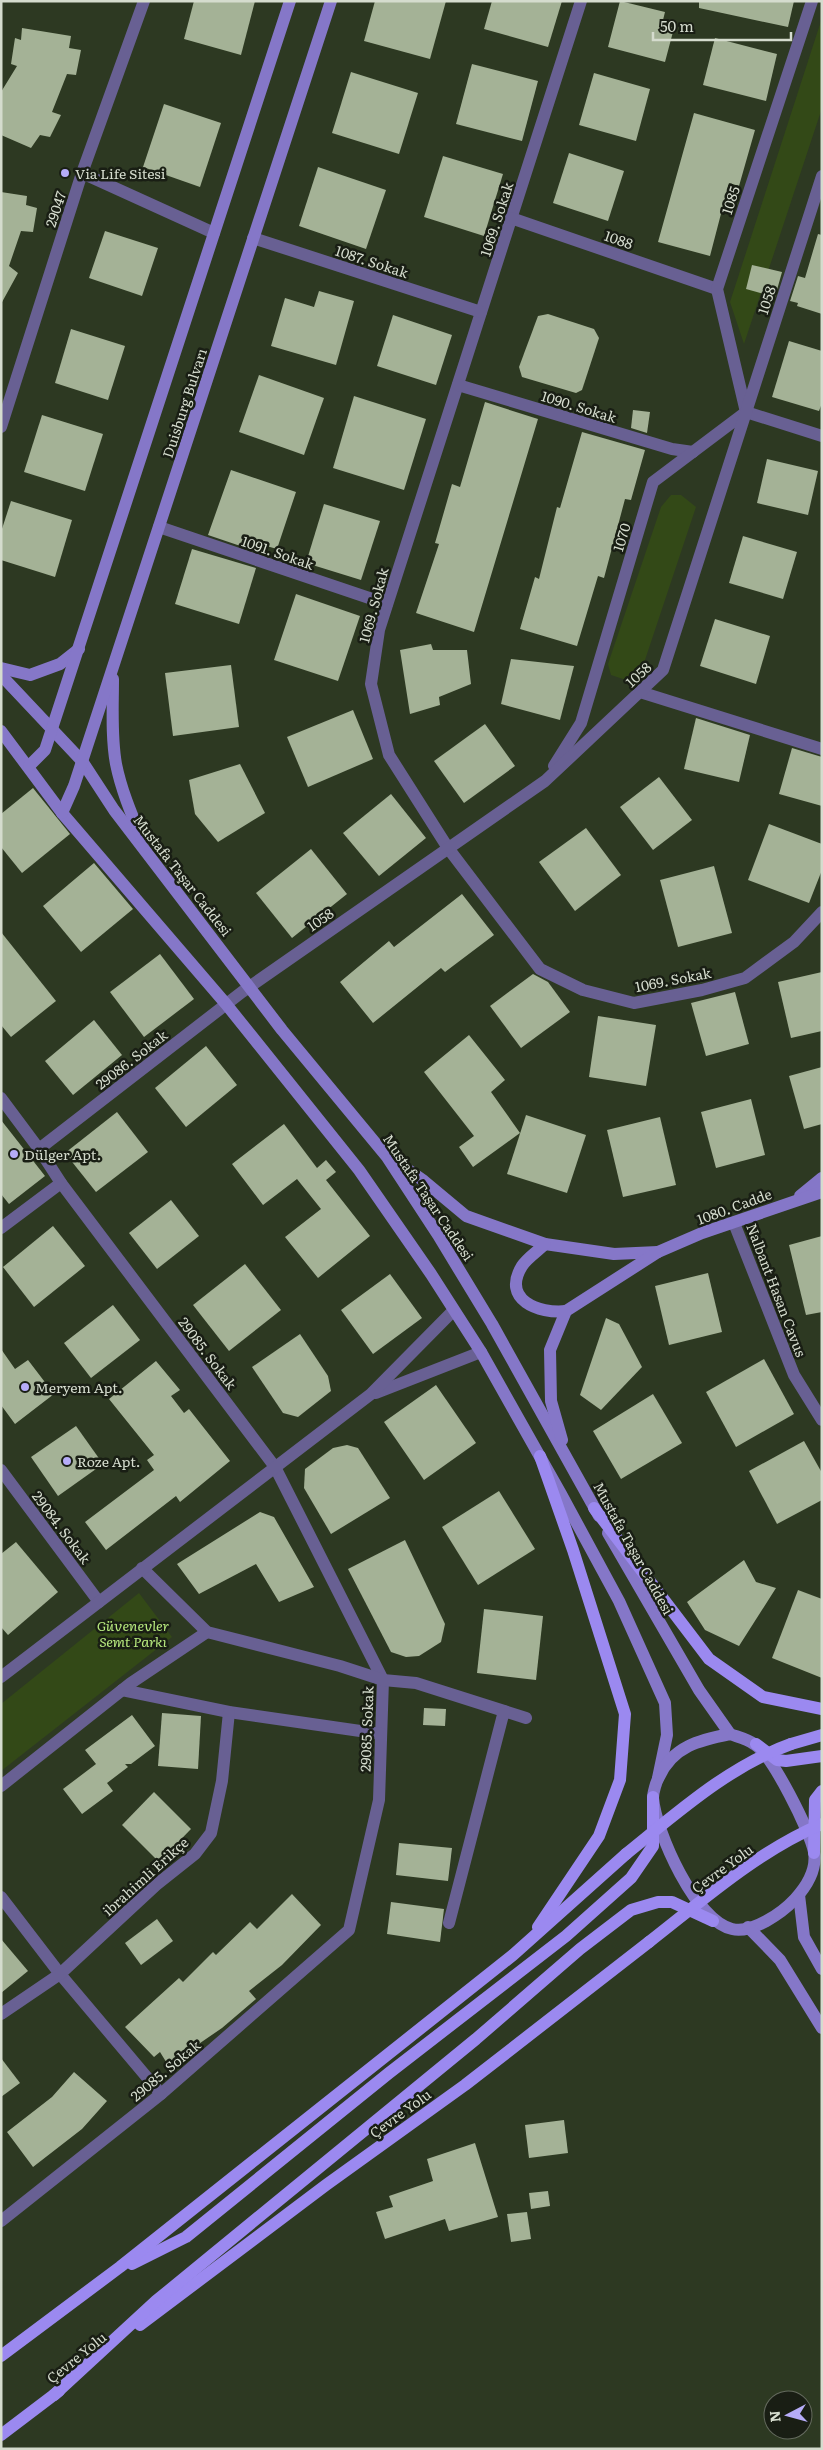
<svg xmlns="http://www.w3.org/2000/svg" width="823" height="2450" font-family="Literata,serif">
	<style>
		.green { fill: #334917 }
		.building { fill: #a4b296 }
		.lines { fill: none; stroke-linecap: round; stroke-linejoin: round }
		.street { stroke: #686093; stroke-width: 12 }
		.secondary { stroke: #8577c8; stroke-width: 12 }
		.primary { stroke: #9b89f0; stroke-width: 12 }
		.primary-bridge { stroke: #9b89f0; stroke-width: 12 }
		.poi-dot { fill: #b6acf8; stroke: #191e14; stroke-width: 2 }
		.labels { text-anchor: middle; dominant-baseline: central; stroke-width: 5; stroke-linejoin: round; paint-order: stroke }
		.poi-label { font-size: 14px; fill: #d5dcce; stroke: #191e14; text-anchor: start }
		.street-label { font-size: 14px; fill: #d5dcce; stroke: #191e14 }
		.park-label { font-size: 14px; font-style: italic; fill: #b7e97e; stroke: #191e14 }
	</style>
	<rect width="100%" height="100%" fill="#2d3922"/>
	<g class="green">
		<path d="M822,18V108L744,344L730,302Z"/>
		<path d="M671,495H681L696,507L640,675L629,681L611,675L608,664L661,507Z"/>
		<path d="M139,1593L172,1637L1,1771V1704Z"/>
	</g>
	<g class="building">
		<path d="M194,1H255L241,55L184,39Z"/>
		<path d="M375,1H446L430,59L364,41Z"/>
		<path d="M492,1H562L548,47L484,29Z"/>
		<path d="M620,1L665,12L662,24L674,28L665,62L608,47Z"/>
		<path d="M699,1H794L788,27L699,8Z"/>
		<path d="M22,28L71,36L69,48L81,50L76,75L67,74L52,112L61,115L50,137L40,135L31,148L1,135V92L17,66L11,64L15,38L21,40Z"/>
		<path d="M715,38L777,54L766,101L703,85Z"/>
		<path d="M472,64L538,81L522,141L456,124Z"/>
		<path d="M351,72L418,93L399,154L332,133Z"/>
		<path d="M594,73L650,89L636,141L579,125Z"/>
		<path d="M164,104L221,123L200,187L143,167Z"/>
		<path d="M694,113L755,130L739,186L729,183L710,256L658,242Z"/>
		<path d="M569,153L624,171L608,221L553,203Z"/>
		<path d="M443,156L503,174L484,236L424,217Z"/>
		<path d="M318,167L386,190L366,249L299,226Z"/>
		<path d="M1,192L27,196L26,205L37,208L33,232L21,231L9,266L18,273L1,304Z"/>
		<path d="M105,231L158,248L142,296L89,278Z"/>
		<path d="M818,234L822,235V314L797,306L798,303L790,301L798,276L805,278Z"/>
		<path d="M752,265L782,272L775,297L746,289Z"/>
		<path d="M319,291L354,301L336,365L271,346L285,298L314,307Z"/>
		<path d="M548,314L594,329L599,338L582,390L576,393L522,377L519,367L538,316Z"/>
		<path d="M393,315L452,335L436,385L377,366Z"/>
		<path d="M71,329L125,346L108,400L55,383Z"/>
		<path d="M789,341L822,351V403L819,411L772,397Z"/>
		<path d="M259,375L324,398L304,455L239,432Z"/>
		<path d="M354,396L426,419L404,490L333,468Z"/>
		<path d="M485,402L538,419L474,632L416,613L439,544L435,543L452,484L460,487Z"/>
		<path d="M633,410L650,412L647,433L631,428Z"/>
		<path d="M42,415L103,434L85,491L24,472Z"/>
		<path d="M582,432L645,450L631,500L625,499L604,578L598,576L577,646L520,629L535,577L539,579L557,507L560,508Z"/>
		<path d="M767,459L818,471L808,515L757,503Z"/>
		<path d="M231,470L296,492L277,549L263,545L261,553L208,535Z"/>
		<path d="M11,501L72,520L55,577L1,560V532Z"/>
		<path d="M324,504L380,521L361,580L306,563Z"/>
		<path d="M743,536L797,552L783,599L729,583Z"/>
		<path d="M192,549L256,568L239,624L175,604Z"/>
		<path d="M296,594L360,616L338,681L274,660Z"/>
		<path d="M715,619L770,636L756,684L700,666Z"/>
		<path d="M431,644L433,650H467L471,684L439,697L440,705L410,714L400,650Z"/>
		<path d="M511,659L574,666L560,720L501,704Z"/>
		<path d="M231,665L239,727L173,736L165,673Z"/>
		<path d="M353,710L373,759L308,787L287,737Z"/>
		<path d="M696,718L750,735L739,782L684,769Z"/>
		<path d="M485,724L515,766L464,803L434,761Z"/>
		<path d="M792,748L822,757V806L779,794Z"/>
		<path d="M240,764L265,813L218,842L195,814L189,780Z"/>
		<path d="M659,777L692,820L653,850L620,807Z"/>
		<path d="M33,788L70,834L22,873L1,847V814Z"/>
		<path d="M391,794L426,838L379,876L343,833Z"/>
		<path d="M769,824L822,844V870L809,903L748,880Z"/>
		<path d="M586,828L621,875L575,911L539,862Z"/>
		<path d="M311,849L347,894L292,938L256,893Z"/>
		<path d="M94,863L133,909L81,952L43,906Z"/>
		<path d="M714,866L732,933L678,947L660,880Z"/>
		<path d="M462,894L494,935L445,972L441,968L373,1023L340,982L389,941L394,947Z"/>
		<path d="M1,932L56,1001L11,1037L1,1025Z"/>
		<path d="M160,954L194,999L144,1037L110,992Z"/>
		<path d="M822,972V1031L791,1038L778,982Z"/>
		<path d="M533,974L548,982L570,1012L521,1048L490,1006Z"/>
		<path d="M735,992L749,1044L706,1056L691,1003Z"/>
		<path d="M598,1016L656,1025L646,1086L589,1077Z"/>
		<path d="M94,1020L122,1055L73,1095L45,1061Z"/>
		<path d="M469,1035L505,1080L491,1092L520,1133L473,1167L459,1147L474,1136L424,1072Z"/>
		<path d="M206,1046L237,1085L186,1127L155,1088Z"/>
		<path d="M822,1067V1124L804,1129L789,1076Z"/>
		<path d="M751,1099L765,1155L716,1168L701,1112Z"/>
		<path d="M117,1112L148,1152L96,1192L65,1153Z"/>
		<path d="M526,1115L586,1135L567,1193L507,1174Z"/>
		<path d="M660,1117L676,1185L623,1197L607,1130Z"/>
		<path d="M1,1120L45,1176L9,1204L1,1194Z"/>
		<path d="M284,1124L317,1168L326,1160L336,1172L326,1180L370,1236L318,1278L285,1237L321,1209L297,1179L263,1205L232,1164Z"/>
		<path d="M171,1200L199,1236L157,1269L129,1233Z"/>
		<path d="M53,1226L85,1266L34,1307L3,1267Z"/>
		<path d="M822,1236V1312L806,1315L789,1245Z"/>
		<path d="M245,1264L281,1310L229,1351L193,1305Z"/>
		<path d="M708,1273L722,1332L669,1345L655,1286Z"/>
		<path d="M390,1274L422,1318L373,1354L341,1310Z"/>
		<path d="M113,1305L140,1340L91,1378L64,1343Z"/>
		<path d="M606,1318L619,1324L642,1367L601,1410L580,1395Z"/>
		<path d="M300,1334L328,1376L331,1391L298,1417L283,1413L252,1367Z"/>
		<path d="M1,1349L15,1369L28,1360L54,1394L15,1424L1,1405Z"/>
		<path d="M764,1359L794,1414L736,1447L706,1392Z"/>
		<path d="M156,1361L180,1390L171,1396L184,1413L189,1409L230,1461L180,1502L176,1496L106,1550L85,1522L154,1470L147,1460L154,1455L109,1399Z"/>
		<path d="M436,1385L476,1443L424,1480L384,1422Z"/>
		<path d="M653,1394L682,1443L621,1479L593,1431Z"/>
		<path d="M76,1426L103,1464L58,1496L31,1457Z"/>
		<path d="M804,1441L822,1473V1500L777,1524L749,1471Z"/>
		<path d="M347,1445L358,1448L390,1498L331,1534L304,1488L305,1469L333,1448Z"/>
		<path d="M499,1491L535,1549L478,1585L442,1527Z"/>
		<path d="M260,1512L274,1517L314,1587L279,1602L256,1564L199,1594L177,1564Z"/>
		<path d="M405,1540L445,1624L441,1642L419,1656L406,1657L391,1652L348,1569Z"/>
		<path d="M16,1542L58,1592L8,1635L1,1627V1554Z"/>
		<path d="M744,1560L756,1582L776,1588L739,1646L705,1630L687,1602Z"/>
		<path d="M798,1590L822,1599V1678L772,1658Z"/>
		<path d="M484,1609L543,1616L536,1680L477,1673Z"/>
		<path d="M424,1708L446,1709L445,1726L423,1725Z"/>
		<path d="M162,1713L201,1716L198,1769L158,1766Z"/>
		<path d="M132,1715L155,1746L131,1764H125L128,1767L107,1783L113,1791L82,1814L63,1789L96,1764L85,1750Z"/>
		<path d="M154,1792L191,1829L159,1862L122,1825Z"/>
		<path d="M399,1843L452,1848L448,1881L396,1875Z"/>
		<path d="M292,1894L321,1925L282,1965L249,1991L256,1999L222,2028L168,2065L160,2052L154,2057L125,2027L179,1978L183,1982L213,1952L216,1955L250,1922L257,1929Z"/>
		<path d="M391,1902L444,1909L440,1942L387,1934Z"/>
		<path d="M157,1919L173,1941L141,1965L125,1943Z"/>
		<path d="M1,1939L28,1971L1,1993Z"/>
		<path d="M1,2058L20,2083L1,2097Z"/>
		<path d="M74,2072L107,2101L82,2129L33,2167L7,2132L52,2097Z"/>
		<path d="M564,2120L568,2153L529,2158L525,2125Z"/>
		<path d="M475,2143L498,2217L449,2231L445,2219L385,2239L376,2212L393,2207L389,2196L433,2181L427,2159Z"/>
		<path d="M548,2191L550,2206L531,2209L529,2193Z"/>
		<path d="M527,2212L531,2239L511,2242L507,2214Z"/>
	</g>
	<g class="lines">
		<g class="street">
			<path d="M581,1L379,630L371,684L389,755L448,848L540,969L583,990L634,1003L702,990L745,978L794,942L822,912"/>
			<path d="M82,173L214,233"/>
			<path d="M511,218L717,289"/>
			<path d="M253,238L481,312"/>
			<path d="M458,385L672,449L693,452"/>
			<path d="M746,412L717,289L812,1"/>
			<path d="M1,427L82,173L144,1"/>
			<path d="M159,527L387,604"/>
			<path d="M640,692L822,749"/>
			<path d="M554,766L581,723L653,482L746,412L822,436"/>
			<path d="M1,1098L39,1149L61,1183L275,1467L383,1680L379,1800L349,1930L161,2094L1,2221"/>
			<path d="M39,1149L242,992L545,781L663,670L822,176"/>
			<path d="M734,1223L794,1375L822,1420"/>
			<path d="M1,1228L61,1183"/>
			<path d="M376,1393L481,1352"/>
			<path d="M1,1470L99,1602"/>
			<path d="M142,1568L207,1632L340,1666L383,1680L416,1683L526,1718"/>
			<path d="M1,1677L371,1394L453,1311"/>
			<path d="M122,1690L229,1712L381,1734"/>
			<path d="M1,1786L131,1683L207,1632"/>
			<path d="M1,1897L60,1974L161,2094"/>
			<path d="M449,1923L504,1711"/>
			<path d="M1,2014L60,1974L156,1885L195,1854L211,1833L222,1781L229,1712"/>
		</g>
		<g class="secondary">
			<path d="M1,668L30,675L60,664L79,649"/>
			<path d="M1,675L82,761L114,810L282,1030L387,1157L438,1235L492,1324L599,1516"/>
			<path d="M113,679C113,707 111,736 116,764C121,789 131,813 141,837"/>
			<path d="M1,731L62,813L226,1004L359,1170L431,1274L481,1352L561,1494L619,1601L665,1703L667,1735L658,1778"/>
			<path d="M29,766L45,750L290,1"/>
			<path d="M62,813L74,786L331,1"/>
			<path d="M391,1158L424,1181L466,1216L545,1244L614,1254L658,1252"/>
			<path d="M800,1196L822,1178"/>
			<path d="M545,1244C538,1251 527,1258 522,1266C501,1300 539,1314 566,1311"/>
			<path d="M562,1440L551,1401L550,1350L566,1311L658,1252L702,1233L822,1192"/>
			<path d="M608,1533L699,1690L730,1734"/>
			<path d="M730,1734C738,1737 747,1739 754,1744C772,1754 810,1831 814,1852C817,1870 806,1887 795,1899C782,1913 752,1934 732,1929C696,1921 656,1833 653,1798C653,1793 656,1782 659,1777C673,1746 700,1740 730,1734Z"/>
			<path d="M799,1895L804,1937L822,1969"/>
			<path d="M748,1927L780,1960L822,2028"/>
		</g>
		<g class="primary">
			<path d="M594,1508L709,1659L763,1697L822,1709"/>
			<path d="M756,1744L777,1760L786,1761L822,1756"/>
			<path d="M791,1744L822,1735"/>
			<path d="M814,1853L815,1800L822,1791"/>
			<path d="M538,1927L599,1836L620,1780L625,1714L573,1550L540,1456"/>
			<path d="M132,2264L186,2237L389,2073L566,1936L631,1878L653,1846V1797"/>
			<path d="M140,2325L326,2185L465,2085L649,1942"/>
			<path d="M1,2356L120,2267L513,1955L626,1854"/>
			<path d="M54,2395L156,2301L476,2039L580,1949L631,1910L658,1902H672L713,1921"/>
			<path d="M1,2435L59,2391"/>
		</g>
		<g class="primary-bridge">
			<path d="M626,1854C677,1813 729,1766 791,1744"/>
			<path d="M649,1942C703,1900 758,1851 822,1824"/>
		</g>
	</g>
	<g class="poi-dot">
		<circle cx="65" cy="173" r="5"/>
		<circle cx="14" cy="1154" r="5"/>
		<circle cx="25" cy="1387" r="5"/>
		<circle cx="67" cy="1461" r="5"/>
	</g>
	<g class="labels">
		<g class="poi-label">
			<text x="75" y="173">Via Life Sitesi</text>
			<text x="24" y="1154">Dülger Apt.</text>
			<text x="35" y="1387">Meryem Apt.</text>
			<text x="77" y="1461">Roze Apt.</text>
		</g>
		<g class="street-label">
			<text transform="translate(730 200) rotate(-72)">1085</text>
			<text transform="translate(55 209) rotate(-72)">29047</text>
			<text transform="translate(496 219) rotate(-72)">1069. Sokak</text>
			<text transform="translate(619 239) rotate(19)">1088</text>
			<text transform="translate(372 261) rotate(18)">1087. Sokak</text>
			<text transform="translate(766 300) rotate(-72)">1058</text>
			<text transform="translate(184 403) rotate(-72)">Duisburg Bulvarı</text>
			<text transform="translate(579 406) rotate(17)">1090. Sokak</text>
			<text transform="translate(621 537) rotate(-73)">1070</text>
			<text transform="translate(278 552) rotate(19)">1091. Sokak</text>
			<text transform="translate(373 605) rotate(-75)">1069. Sokak</text>
			<text transform="translate(638 674) rotate(-43)">1058</text>
			<text transform="translate(183 875) rotate(52)">Mustafa Taşar Caddesi</text>
			<text transform="translate(320 919) rotate(-35)">1058</text>
			<text transform="translate(673 979) rotate(-11)">1069. Sokak</text>
			<text transform="translate(131 1059) rotate(-38)">29086. Sokak</text>
			<text transform="translate(429 1197) rotate(56)">Mustafa Taşar Caddesi</text>
			<text transform="translate(734 1206) rotate(-20)">1080. Cadde</text>
			<text transform="translate(777 1290) rotate(69)">Nalbant Hasan Cavus</text>
			<text transform="translate(208 1353) rotate(53)">29085. Sokak</text>
			<text transform="translate(62 1527) rotate(53)">29084. Sokak</text>
			<text transform="translate(634 1548) rotate(61)">Mustafa Taşar Caddesi</text>
			<text transform="translate(366 1729) rotate(-88)">29085. Sokak</text>
			<text transform="translate(722 1868) rotate(-36)">Çevre Yolu</text>
			<text transform="translate(145 1876) rotate(-42)">ibrahimli Erikçe</text>
			<text transform="translate(165 2070) rotate(-40)">29085. Sokak</text>
			<text transform="translate(400 2113) rotate(-36)">Çevre Yolu</text>
			<text transform="translate(76 2357) rotate(-39)">Çevre Yolu</text>
		</g>
		<g class="park-label">
			<text x="133" y="1625">Güvenevler<tspan x="133" dy="16">Semt Parkı</tspan></text>
		</g>
	</g>
	<rect width="823" height="2450" fill="none" stroke="#d5dcce" stroke-width="5"/>
	<g transform="translate(788 2415) rotate(264)"><circle r="24" fill="#191e14" stroke="#646a5e"/>
	<path d="M0-4L9 19L0 12L-9 19Z" fill="#b6acf8"/>
	<text y="-8" font-size="14" font-weight="bold" text-anchor="middle" fill="#d5dcce">N</text>
	</g>
	<path d="M653 32v8h138v-8" fill="none" stroke="#d5dcce" stroke-width="2.5"/>
	<text x="660" y="32" font-size="15" fill="#d5dcce" stroke="#191e14" stroke-width="4" paint-order="stroke">50 m</text>
</svg>
